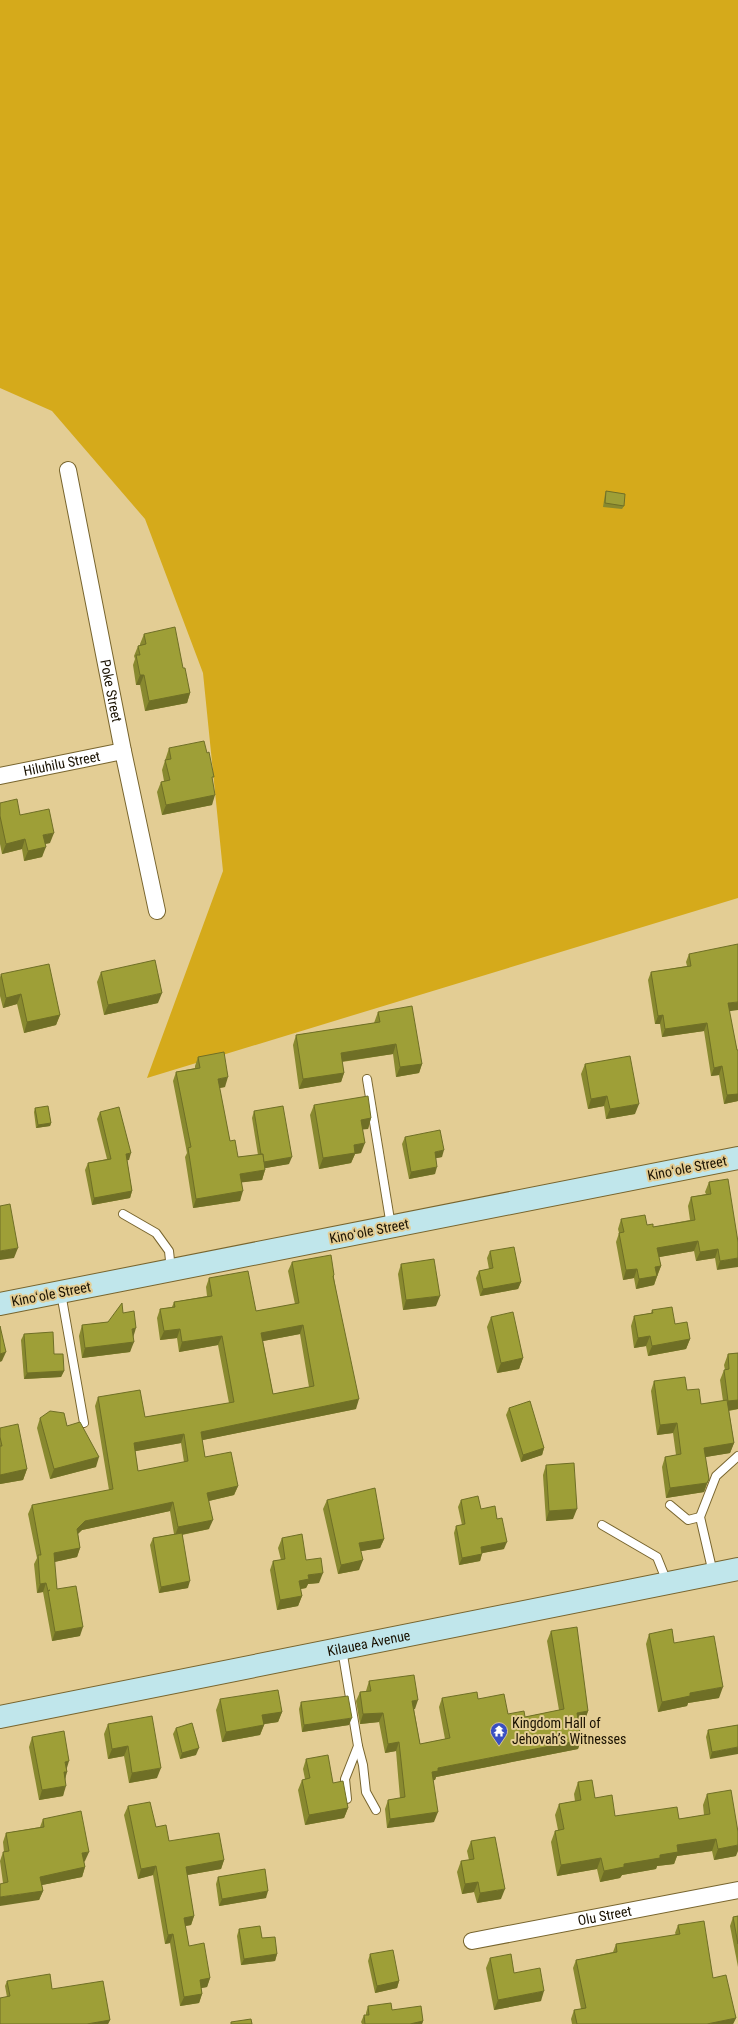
<svg xmlns="http://www.w3.org/2000/svg" width="738" height="2024" font-family="'Roboto Condensed',sans-serif">
	<style>
		.green { fill: #d5aa1b }
		.lines { fill: none; stroke-linecap: round; stroke-linejoin: round }
		.lane-casing { stroke: #78652e; stroke-width: 10 }
		.street-casing { stroke: #78652e; stroke-width: 18 }
		.secondary-casing { stroke: #78652e; stroke-width: 24 }
		.lane { stroke: #fff; stroke-width: 8 }
		.street { stroke: #fff; stroke-width: 16 }
		.secondary { stroke: #c0e6eb; stroke-width: 22 }
		.wall { fill: #88892f; fill-rule: evenodd }
		.shaded-wall { fill: #6f6f26 }
		.building { fill: #9e9f37; stroke: #6f6f26; fill-rule: evenodd }
		.labels { text-anchor: middle; dominant-baseline: central; stroke-width: 4; stroke-linejoin: round; paint-order: stroke }
		.street-label { font-size: 14px; fill: #191100; stroke: #e3cd94 }
		.poi-label { font-size: 14px; fill: #191100; stroke: #e3cd94; text-anchor: start }
	</style>
	<rect width="100%" height="100%" fill="#e3cd94"/>
	<path class="green" d="M0,0H738V898L147,1078L223,871L203,673L145,519L52,411L0,388Z"/>
	<g class="lines">
		<g class="lane-casing">
			<g id="lane">
				<path d="M367,1079L391,1226"/>
				<path d="M123,1214L156,1233L169,1251L171,1270"/>
				<path d="M61,1293L84,1423"/>
				<path d="M670,1505L688,1520L700,1517"/>
				<path d="M602,1525L657,1557L667,1582"/>
				<path d="M713,1573L700,1517L716,1476L738,1456"/>
				<path d="M342,1649L358,1746L345,1779L347,1799"/>
				<path d="M358,1746L363,1765L366,1792L376,1810"/>
			</g>
		</g>
		<g class="street-casing">
			<g id="street">
				<path id="s1" d="M68,470L123,751L157,911"/>
				<path id="s2" d="M0,776L123,751"/>
				<path id="s3" d="M472,1941L738,1890"/>
			</g>
		</g>
		<g class="secondary-casing">
			<g id="secondary">
				<path d="M0,1304L738,1158"/>
				<path id="s4" d="M0,1717L738,1569"/>
			</g>
		</g>
		<use href="#lane" class="lane"/>
		<use href="#street" class="street"/>
		<use href="#secondary" class="secondary"/>
	</g>
	<g class="wall">
		<path d="M606,491L624,506L622,509L603,507L605,494Z"/>
		<path d="M144,634L183,668L190,693L187,703L145,711L140,685H136L133,665L135,659L134,656L138,646L140,645V644Z"/>
		<path d="M169,748L213,781L212,805L162,815L157,792L161,782L164,781L162,770Z"/>
		<path d="M0,803L20,815L50,843L45,844L42,857L24,861L22,849L2,854L0,844Z"/>
		<path d="M689,954L729,1011L737,1050H738V1101L724,1104L719,1075L711,1076L704,1031L662,1037L660,1024H655L648,980L651,972L687,966L686,962Z"/>
		<path d="M101,972L158,1003L104,1015L97,982Z"/>
		<path d="M1,974L60,1015L56,1025L24,1033L17,1004L3,1008L0,996V977Z"/>
		<path d="M378,1012L422,1064L419,1073L396,1077L393,1054L342,1062L344,1073L341,1082L299,1089L293,1045L296,1035L374,1023Z"/>
		<path d="M198,1057L225,1087L219,1088L230,1141L238,1157L258,1155L252,1118L254,1111L289,1164L265,1168V1170L262,1180L242,1182L240,1201L193,1208L185,1157L187,1153L173,1081L176,1072L195,1068V1066Z"/>
		<path d="M585,1064L635,1114L606,1119L604,1106L588,1109L581,1074Z"/>
		<path d="M314,1105L371,1118L368,1129H363L361,1153L355,1154L351,1163L319,1169L310,1115Z"/>
		<path d="M35,1108L51,1123L50,1126L36,1128L34,1112Z"/>
		<path d="M100,1112L129,1160H127L132,1191L130,1198L92,1205L85,1170L88,1163L107,1159L97,1119Z"/>
		<path d="M405,1137L442,1157L436,1158L435,1174L409,1179L402,1144Z"/>
		<path d="M709,1182L738,1242L717,1270L715,1258L696,1261L694,1251L659,1257L661,1266L654,1285L636,1289L634,1278L623,1280L616,1242L619,1233L618,1229L621,1219L653,1227L690,1220L688,1206L691,1197L706,1194L705,1192Z"/>
		<path d="M490,1251L521,1282L518,1289L480,1296L476,1278L479,1271L489,1269L487,1258Z"/>
		<path d="M292,1262L334,1275V1278L356,1409L202,1440L205,1457L238,1486L234,1495L209,1501V1529L182,1535L188,1588L159,1593L150,1545L153,1538L174,1534L170,1511L82,1530L78,1534L80,1548L77,1557L54,1562L57,1589L80,1636L52,1641L43,1592L37,1593L34,1564L37,1558L28,1514L32,1505L109,1490L95,1406L98,1397L145,1417L229,1403L218,1345L179,1352L177,1338L160,1340L157,1318L160,1309L172,1307L174,1302L207,1296L206,1287L209,1278L256,1311L295,1304L288,1271ZM300,1334L309,1387L273,1394L263,1341ZM181,1443L184,1462L138,1471L135,1451Z"/>
		<path d="M401,1264L436,1306L403,1310L398,1274Z"/>
		<path d="M652,1310L675,1324L690,1339L686,1349L648,1356L646,1346L634,1348L631,1326L634,1316L651,1313Z"/>
		<path d="M123,1313L133,1337L130,1352L82,1358L79,1336L82,1325L108,1322Z"/>
		<path d="M491,1317L523,1358L519,1369L497,1373L487,1327Z"/>
		<path d="M24,1334L54,1354L64,1371L61,1377L24,1379L21,1340Z"/>
		<path d="M738,1353V1409L729,1411L734,1443L730,1453L705,1457L709,1479L704,1492L666,1498L662,1467L665,1457L676,1455L673,1433L657,1435L651,1391L654,1381L687,1390L701,1404L723,1401L720,1380L724,1370H725L724,1365L728,1354Z"/>
		<path d="M509,1408L544,1448L542,1455L521,1462L506,1415Z"/>
		<path d="M40,1418L67,1426L96,1467L50,1479L37,1428Z"/>
		<path d="M0,1428L27,1469L23,1480L0,1484Z"/>
		<path d="M546,1465L573,1519L546,1521L543,1475Z"/>
		<path d="M327,1500L384,1539L380,1548L361,1551L359,1570L338,1574L323,1509Z"/>
		<path d="M461,1500L481,1509L497,1519L504,1549L482,1553L480,1561L459,1565L454,1533L456,1526L462,1525L458,1507Z"/>
		<path d="M282,1538L306,1560L319,1583L308,1584L306,1588L300,1589L302,1596L298,1606L277,1610L270,1570L273,1561L281,1560L278,1548Z"/>
		<path d="M551,1631L588,1711L585,1720L578,1722L581,1740L578,1749L436,1777L435,1780H433L434,1822L387,1828L385,1809L388,1800L400,1798L396,1751L385,1753L379,1722L360,1724L356,1701L360,1692L366,1691L369,1681L415,1709H414L420,1744L445,1739L439,1707L442,1698L478,1699L508,1714L525,1717L559,1710L547,1641Z"/>
		<path d="M649,1634L674,1643L719,1698L688,1703L687,1706L658,1712L646,1644Z"/>
		<path d="M220,1699L282,1712L278,1722L264,1724V1725L260,1735L222,1742L216,1710Z"/>
		<path d="M301,1702L349,1725L302,1732L299,1709Z"/>
		<path d="M108,1724L157,1778L129,1783L124,1756L108,1759L104,1734Z"/>
		<path d="M738,1725L710,1759L706,1737L708,1730Z"/>
		<path d="M176,1728L196,1755L180,1759L173,1734Z"/>
		<path d="M32,1737L67,1769L63,1796L39,1800L29,1747Z"/>
		<path d="M306,1759L333,1783L348,1808L344,1818L305,1825L298,1790L302,1780L305,1779L303,1769Z"/>
		<path d="M578,1782L615,1816L679,1819L704,1815L703,1805L707,1794L736,1856L714,1860L712,1851L677,1856L674,1864L657,1866L656,1869L622,1875L620,1878L600,1882L597,1869L557,1876L551,1842L555,1831L558,1830L555,1815L559,1804L575,1801L574,1794Z"/>
		<path d="M128,1806L156,1827L169,1841L224,1860L221,1869L187,1875L194,1916L191,1925L185,1926L189,1946L210,1978L207,1987L201,1988L202,1994L199,2003L180,2006L170,1943L165,1944L153,1875L138,1879L124,1815Z"/>
		<path d="M43,1819L85,1861L84,1862L85,1867L82,1877L42,1885L43,1891L39,1900L3,1883L0,1861L3,1852H4L3,1842L6,1833L40,1827Z"/>
		<path d="M471,1841L501,1899L477,1903L474,1892L462,1894L457,1872L461,1861L469,1860L467,1851Z"/>
		<path d="M218,1877L266,1898L219,1906L216,1884Z"/>
		<path d="M738,1916V1967L730,1926L733,1917Z"/>
		<path d="M678,1925L713,1978L736,2018L733,2024H572L571,2019L574,2010L581,2009L573,1968L576,1960L613,1952L616,1944L676,1935L675,1933Z"/>
		<path d="M239,1929L262,1938L277,1954L275,1961L241,1965L237,1936Z"/>
		<path d="M370,1954L399,1981L397,1988L375,1993L368,1961Z"/>
		<path d="M490,1958L541,2001L494,2010L486,1968Z"/>
		<path d="M7,1981L52,1989L110,2020L108,2024H0L7,1997L5,1986Z"/>
		<path d="M368,2006L392,2010L423,2021L422,2024H362L361,2022L364,2015H366V2013Z"/>
	</g>
	<g class="shaded-wall">
		<path d="M140,675H144L140,685H136Z"/>
		<path d="M190,693L187,703L145,711L149,701Z"/>
		<path d="M215,795L212,805L162,815L166,805Z"/>
		<path d="M54,833L50,843L39,845L43,835Z"/>
		<path d="M25,839L22,849L2,854L6,844Z"/>
		<path d="M46,847L42,857L24,861L28,851Z"/>
		<path d="M162,993L158,1003L104,1015L108,1005Z"/>
		<path d="M21,994L17,1004L3,1008L6,998Z"/>
		<path d="M738,1002V1010L724,1012L728,1003Z"/>
		<path d="M60,1015L56,1025L24,1033L27,1022Z"/>
		<path d="M663,1015L660,1024H655L658,1016Z"/>
		<path d="M707,1023L704,1031L662,1037L665,1029Z"/>
		<path d="M396,1044L393,1054L338,1062L341,1053Z"/>
		<path d="M422,1064L419,1073L396,1077L400,1067Z"/>
		<path d="M722,1066L719,1075L711,1076L714,1068Z"/>
		<path d="M344,1073L341,1082L299,1089L303,1079Z"/>
		<path d="M228,1077L225,1087L214,1089L218,1079Z"/>
		<path d="M738,1094V1101L724,1104L727,1095Z"/>
		<path d="M607,1096L604,1106L588,1109L591,1099Z"/>
		<path d="M639,1104L635,1114L606,1119L610,1109Z"/>
		<path d="M371,1118L368,1129L358,1130L361,1120Z"/>
		<path d="M51,1123L50,1126L36,1128L38,1125Z"/>
		<path d="M365,1143L361,1153L355,1154L351,1163L319,1169L323,1158L354,1145Z"/>
		<path d="M444,1150L442,1157L432,1159L435,1152Z"/>
		<path d="M131,1153L129,1160L123,1161L126,1154Z"/>
		<path d="M292,1157L289,1164L260,1169L263,1162Z"/>
		<path d="M437,1167L435,1174L409,1179L411,1172Z"/>
		<path d="M265,1170L262,1180L237,1183L240,1174Z"/>
		<path d="M132,1191L130,1198L92,1205L94,1198Z"/>
		<path d="M243,1191L240,1201L193,1208L196,1199Z"/>
		<path d="M698,1241L694,1251L654,1258L657,1248Z"/>
		<path d="M18,1248L14,1258L0,1260V1251Z"/>
		<path d="M718,1249L715,1258L696,1261L700,1252Z"/>
		<path d="M738,1258V1267L717,1270L720,1261Z"/>
		<path d="M661,1266L657,1276H652L655,1267Z"/>
		<path d="M637,1269L634,1278L623,1280L626,1270Z"/>
		<path d="M657,1276L654,1285L636,1289L639,1279Z"/>
		<path d="M521,1282L518,1289L480,1296L483,1289Z"/>
		<path d="M440,1296L436,1306L403,1310L406,1300Z"/>
		<path d="M303,1325L300,1334L258,1342L261,1333Z"/>
		<path d="M136,1328L133,1338L132,1329Z"/>
		<path d="M180,1329L177,1338L160,1340L164,1331Z"/>
		<path d="M222,1336L218,1345L179,1352L182,1342Z"/>
		<path d="M650,1336L646,1346L634,1348L638,1338Z"/>
		<path d="M690,1339L686,1349L648,1356L652,1346Z"/>
		<path d="M134,1342L130,1352L82,1358L85,1348Z"/>
		<path d="M6,1352L2,1361L0,1362V1354Z"/>
		<path d="M523,1358L519,1369L497,1373L501,1363Z"/>
		<path d="M64,1371L61,1377L24,1379L27,1373Z"/>
		<path d="M359,1399L356,1409L198,1441L201,1432Z"/>
		<path d="M738,1400V1409L724,1411L728,1401Z"/>
		<path d="M677,1423L673,1433L657,1435L660,1425Z"/>
		<path d="M184,1434L181,1443L131,1452L134,1443Z"/>
		<path d="M734,1443L730,1453L700,1458L704,1448Z"/>
		<path d="M544,1448L542,1455L521,1462L523,1455Z"/>
		<path d="M99,1457L96,1467L50,1479L54,1469Z"/>
		<path d="M27,1469L23,1480L0,1484V1475Z"/>
		<path d="M707,1483L704,1492L666,1498L670,1488Z"/>
		<path d="M238,1486L234,1495L204,1502L207,1493Z"/>
		<path d="M173,1502L170,1511L82,1530L73,1538L77,1529L85,1521Z"/>
		<path d="M577,1509L573,1519L546,1521L549,1511Z"/>
		<path d="M213,1520L209,1529L175,1536L178,1527Z"/>
		<path d="M384,1539L380,1548L356,1552L359,1543Z"/>
		<path d="M507,1542L504,1549L478,1554L481,1547Z"/>
		<path d="M80,1548L77,1557L50,1563L54,1553Z"/>
		<path d="M482,1554L480,1561L459,1565L462,1558Z"/>
		<path d="M363,1560L359,1570L338,1574L341,1565Z"/>
		<path d="M323,1573L319,1583L308,1584L306,1588L295,1590L299,1581L308,1575Z"/>
		<path d="M190,1581L188,1588L159,1593L161,1587Z"/>
		<path d="M46,1583L43,1592L37,1593L40,1584Z"/>
		<path d="M302,1596L298,1606L277,1610L280,1600Z"/>
		<path d="M83,1627L80,1636L52,1641L55,1632Z"/>
		<path d="M723,1687L719,1698L688,1703L687,1706L658,1712L662,1702L690,1693Z"/>
		<path d="M418,1700L415,1709L409,1710L412,1701Z"/>
		<path d="M588,1711L585,1720L573,1723L577,1713Z"/>
		<path d="M282,1712L278,1722L258,1725L262,1715Z"/>
		<path d="M383,1713L379,1722L360,1724L363,1714Z"/>
		<path d="M352,1718L349,1725L302,1732L304,1725Z"/>
		<path d="M264,1725L260,1735L222,1742L226,1732Z"/>
		<path d="M581,1740L578,1749L436,1777L435,1780L428,1781L432,1772L438,1768Z"/>
		<path d="M399,1742L396,1751L385,1753L388,1744Z"/>
		<path d="M128,1746L124,1756L108,1759L112,1749Z"/>
		<path d="M738,1747V1754L710,1759L712,1752Z"/>
		<path d="M199,1748L196,1755L180,1759L182,1753Z"/>
		<path d="M69,1761L66,1771L65,1762Z"/>
		<path d="M161,1768L157,1778L129,1783L132,1773Z"/>
		<path d="M64,1772H67L64,1782Z"/>
		<path d="M66,1786L63,1796L39,1800L42,1790Z"/>
		<path d="M348,1808L344,1818L305,1825L309,1815Z"/>
		<path d="M438,1812L434,1822L387,1828L390,1819Z"/>
		<path d="M716,1839L712,1851L677,1856L674,1864L657,1866L656,1869L622,1875L620,1878L600,1882L604,1871L624,1864L660,1855L677,1845Z"/>
		<path d="M738,1845V1851L736,1856L714,1860L718,1849Z"/>
		<path d="M89,1852L85,1861L79,1863L82,1853Z"/>
		<path d="M601,1858L597,1869L557,1876L561,1865Z"/>
		<path d="M224,1860L221,1869L182,1876L186,1867Z"/>
		<path d="M156,1866L153,1875L138,1879L141,1869Z"/>
		<path d="M85,1867L82,1877L37,1886L40,1877Z"/>
		<path d="M478,1882L474,1892L462,1894L465,1884Z"/>
		<path d="M505,1889L501,1899L477,1903L480,1893Z"/>
		<path d="M43,1891L39,1900L0,1906V1897Z"/>
		<path d="M268,1891L266,1898L219,1906L222,1899Z"/>
		<path d="M194,1916L191,1925L180,1927L184,1918Z"/>
		<path d="M173,1934L170,1943L165,1944L168,1935Z"/>
		<path d="M277,1954L275,1961L241,1965L244,1959Z"/>
		<path d="M210,1978L207,1987L196,1989L200,1980Z"/>
		<path d="M399,1981L397,1988L375,1993L377,1986Z"/>
		<path d="M544,1991L541,2001L494,2010L498,2000Z"/>
		<path d="M202,1994L199,2003L180,2006L184,1997Z"/>
		<path d="M736,2018L733,2024H707Z"/>
		<path d="M110,2020L108,2024H87Z"/>
		<path d="M423,2021L422,2024H410Z"/>
	</g>
	<g class="building">
		<path d="M606,491L625,494L624,506L605,503Z"/>
		<path d="M175,627L183,668H185L190,693L149,701L144,675H140L136,655H140L138,646L146,644L144,634Z"/>
		<path d="M204,741L207,753L209,752L214,777H212L215,795L166,805L161,782L170,780L165,760L171,759L169,748Z"/>
		<path d="M17,799L20,815L49,809L54,833L43,835L46,847L28,851L25,839L6,844L0,816V803Z"/>
		<path d="M738,944V1002L728,1003L737,1050H738V1094L727,1095L722,1066L714,1068L707,1023L665,1029L663,1015L658,1016L651,972L691,966L689,954Z"/>
		<path d="M155,960L162,993L108,1005L101,972Z"/>
		<path d="M49,964L60,1015L27,1022L21,994L6,998L1,974Z"/>
		<path d="M412,1006L422,1064L400,1067L396,1044L341,1053L344,1073L303,1079L296,1035L380,1022L378,1012Z"/>
		<path d="M224,1052L228,1077L218,1079L230,1141L235,1140L238,1157L263,1154L265,1170L240,1174L243,1191L196,1199L188,1148L191,1147L176,1072L200,1068L198,1057Z"/>
		<path d="M630,1056L639,1104L610,1109L607,1096L591,1099L585,1064Z"/>
		<path d="M368,1096L371,1118L361,1120L365,1143L354,1145L355,1153L323,1158L314,1105Z"/>
		<path d="M48,1106L51,1123L38,1125L35,1108Z"/>
		<path d="M283,1106L292,1157L264,1162L263,1154H261L254,1111Z"/>
		<path d="M119,1107L131,1153L126,1154L132,1191L94,1198L88,1163L111,1159L100,1112Z"/>
		<path d="M440,1130L444,1150L435,1152L437,1167L411,1172L405,1137Z"/>
		<path d="M728,1179L738,1242V1258L720,1261L718,1249L700,1252L698,1241L657,1248L661,1266L655,1267L657,1276L639,1279L637,1269L626,1270L619,1233L624,1232L621,1219L645,1215L647,1225L653,1224V1227L695,1220L691,1197L711,1194L709,1182Z"/>
		<path d="M10,1204L18,1248L0,1251V1206Z"/>
		<path d="M514,1247L521,1282L483,1289L479,1271L493,1268L490,1251Z"/>
		<path d="M331,1255L334,1275L333,1276L359,1399L201,1432L205,1457L231,1452L238,1486L207,1493L213,1520L178,1527L173,1502L85,1521L77,1529L80,1548L54,1553L57,1589L76,1586L83,1627L55,1632L48,1591L50,1590L48,1591L46,1583L40,1584L38,1555H41L32,1505L113,1489L98,1397L140,1390L145,1417L234,1402L222,1336L182,1342L180,1329L164,1331L160,1309L175,1307L174,1302L212,1296L209,1278L248,1271L256,1311L299,1303L292,1262ZM303,1325L314,1386L273,1394L261,1333ZM184,1434L188,1461L138,1471L134,1443Z"/>
		<path d="M434,1259L440,1296L406,1300L401,1264Z"/>
		<path d="M122,1303L123,1313L134,1311L136,1328L132,1329L134,1342L85,1348L82,1325L108,1322Z"/>
		<path d="M672,1307L675,1324L687,1322L690,1339L652,1346L650,1336L638,1338L634,1316L653,1313L652,1310Z"/>
		<path d="M513,1312L523,1358L501,1363L491,1317Z"/>
		<path d="M0,1326L6,1352L0,1354Z"/>
		<path d="M53,1332L54,1354H63L64,1371L27,1373L24,1334Z"/>
		<path d="M738,1353V1400L728,1401L724,1370L729,1369L728,1354Z"/>
		<path d="M685,1377L687,1390L699,1389L701,1404L727,1400L734,1443L704,1448L709,1479L707,1483L670,1488L665,1457L681,1454L677,1423L660,1425L654,1381Z"/>
		<path d="M530,1401L544,1448L523,1455L509,1408Z"/>
		<path d="M50,1411L64,1413L67,1426L80,1422L99,1457L54,1469L40,1418Z"/>
		<path d="M18,1424L27,1469L0,1475V1446H2L0,1437V1428Z"/>
		<path d="M574,1463L577,1509L549,1511L546,1465Z"/>
		<path d="M375,1488L384,1539L359,1543L363,1560L341,1565L327,1500Z"/>
		<path d="M478,1496L481,1509L495,1506L497,1519L502,1518L507,1542L481,1547L482,1554L462,1558L456,1526L465,1524L461,1500Z"/>
		<path d="M182,1533L190,1581L161,1587L153,1538Z"/>
		<path d="M302,1534L306,1560L321,1558L323,1573L308,1575L309,1579L299,1581L302,1596L280,1600L273,1561L285,1559L282,1538Z"/>
		<path d="M577,1627L588,1711L577,1713L581,1740L438,1768V1771L432,1772L438,1812L390,1819L388,1800L405,1797L399,1742L388,1744L383,1713L363,1714L360,1692L371,1691L369,1681L414,1675L418,1700L412,1701L420,1744L450,1738L442,1698L477,1692L478,1699L504,1694L508,1714L524,1711L525,1717L564,1709L551,1631Z"/>
		<path d="M672,1629L674,1643L714,1636L723,1687L690,1693V1696L662,1702L649,1634Z"/>
		<path d="M278,1690L282,1712L262,1715L264,1725L226,1732L220,1699Z"/>
		<path d="M348,1696L352,1718L304,1725L301,1702Z"/>
		<path d="M152,1716L161,1768L132,1773L128,1746L112,1749L108,1724Z"/>
		<path d="M192,1723L199,1748L182,1753L176,1728Z"/>
		<path d="M738,1725V1747L712,1752L708,1730Z"/>
		<path d="M64,1731L69,1761L65,1762L67,1772H64L66,1786L42,1790L32,1737Z"/>
		<path d="M328,1755L333,1783L343,1781L348,1808L309,1815L302,1780L310,1778L306,1759Z"/>
		<path d="M592,1780L595,1798L612,1795L615,1816L677,1807L679,1819L710,1814L707,1794L731,1790L738,1832V1845L718,1849L716,1839L677,1845L678,1852L660,1855V1858L624,1864V1867L604,1871L601,1858L561,1865L555,1831L564,1829L559,1804L581,1800L578,1782Z"/>
		<path d="M150,1802L156,1827L166,1825L169,1841L219,1833L224,1860L186,1867L194,1916L184,1918L189,1946L204,1943L210,1978L200,1980L202,1994L184,1997L173,1934L168,1935L156,1866L141,1869L128,1806Z"/>
		<path d="M81,1811L89,1852L82,1853L85,1867L40,1877L43,1891L0,1897V1884L8,1882L3,1852L9,1851L6,1833L44,1827L43,1819Z"/>
		<path d="M495,1837L505,1889L480,1893L478,1882L465,1884L461,1861L474,1859L471,1841Z"/>
		<path d="M265,1869L268,1891L222,1899L218,1877Z"/>
		<path d="M738,1916V1944L733,1917Z"/>
		<path d="M704,1921L713,1978L726,1975L736,2018L707,2024H577L574,2010L586,2008L576,1960L617,1952L616,1944L680,1934L678,1925Z"/>
		<path d="M260,1926L262,1938L275,1937L277,1954L244,1959L239,1929Z"/>
		<path d="M393,1950L399,1981L377,1986L370,1954Z"/>
		<path d="M511,1954L514,1973L540,1968L544,1991L498,2000L490,1958Z"/>
		<path d="M50,1974L52,1989L103,1981L110,2020L87,2024H0V1998L10,1996L7,1981Z"/>
		<path d="M391,2003L392,2010L421,2006L423,2021L410,2024H365L364,2015H369L368,2006Z"/>
		<path d="M251,2019L252,2024H231V2022Z"/>
	</g>
	<defs>
		<g id="temple-pin" transform="scale(0.9)"><path d="M0 17L-7.5 6A9.5 9.5 0 1 1 7.5 6Z" fill="#384fc2" stroke="#e3cd94"/><path d="M0-6L5-2H3V0L6.5 2.5H4V6H1.5V3h-3V6H-4V2.5H-6.5L-3 0V-2H-5Z" fill="#fff"/></g>
	</defs>
	<g fill-rule="evenodd">
		<use href="#temple-pin" x="499" y="1731"/>
	</g>
	<g class="labels">
		<g class="street-label">
			<text stroke="none"><textPath href="#s1" startOffset="225">Poke Street</textPath></text>
			<text stroke="none"><textPath href="#s2" startOffset="63">Hiluhilu Street</textPath></text>
			<text transform="translate(687 1168) rotate(-11)">Kinoʻole Street</text>
			<text transform="translate(369 1231) rotate(-11)">Kinoʻole Street</text>
			<text transform="translate(51 1294) rotate(-11)">Kinoʻole Street</text>
			<text stroke="none"><textPath href="#s4" startOffset="376">Kilauea Avenue</textPath></text>
			<text stroke="none"><textPath href="#s3" startOffset="135">Olu Street</textPath></text>
		</g>
		<g class="poi-label">
			<text x="512" y="1723">Kingdom Hall of<tspan x="512" dy="16">Jehovah’s Witnesses</tspan></text>
		</g>
	</g>
</svg>
